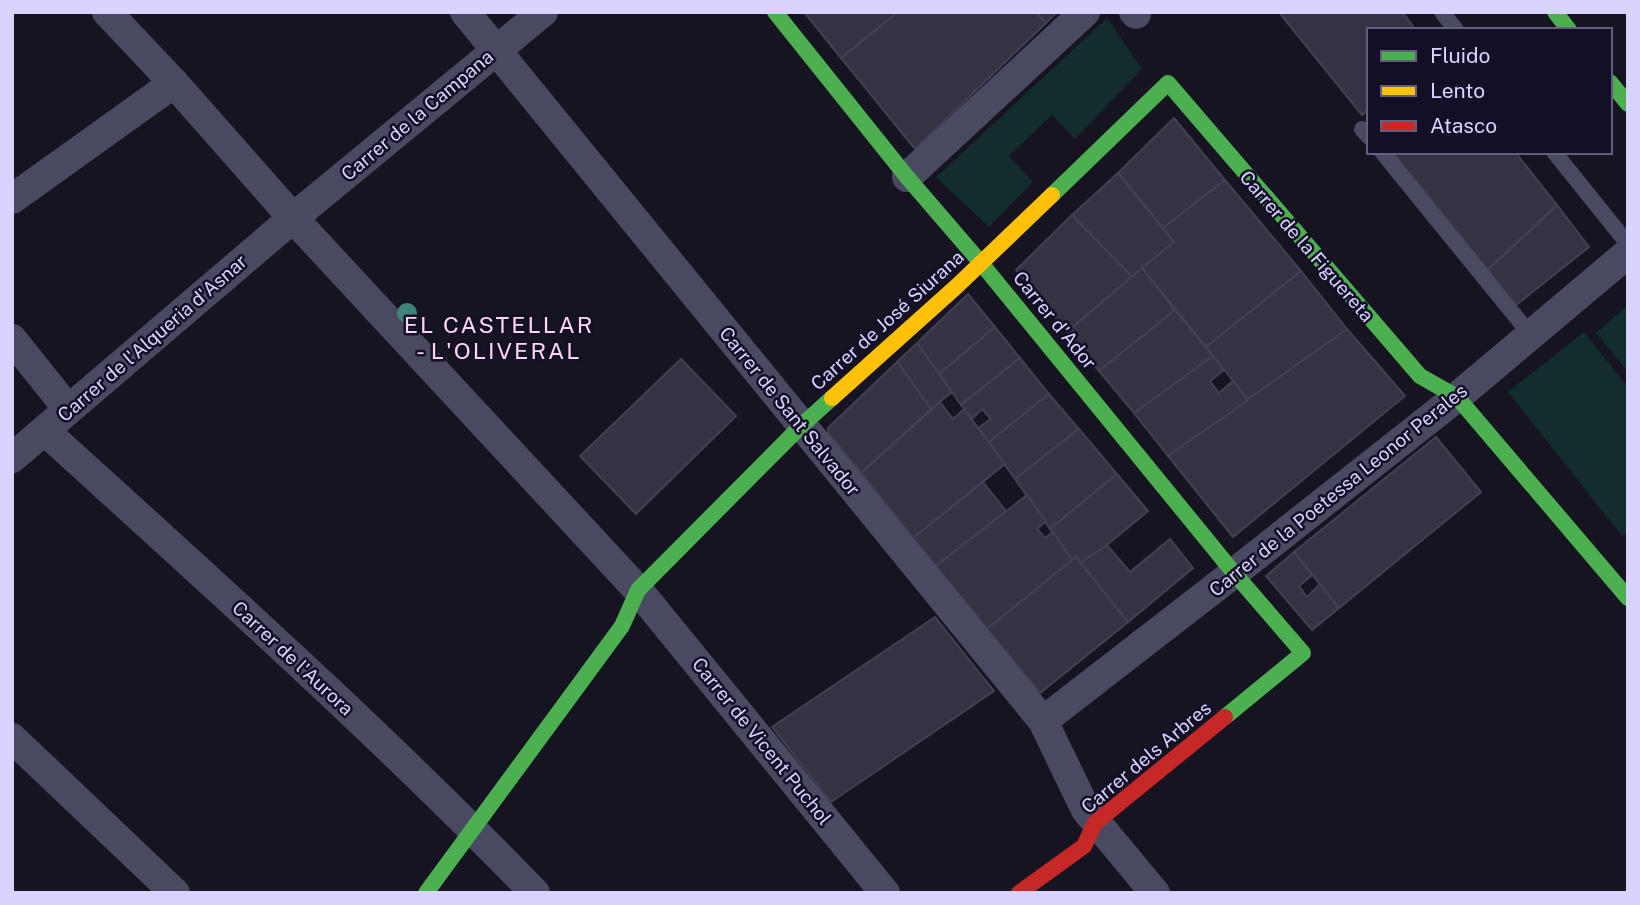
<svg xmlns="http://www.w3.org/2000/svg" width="1640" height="905" font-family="'Public Sans',sans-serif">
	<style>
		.green { fill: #132c2d }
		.building { fill: #343243; stroke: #433f54; stroke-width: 2 }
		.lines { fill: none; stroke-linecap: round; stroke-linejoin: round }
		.lane { stroke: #4a4962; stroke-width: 16 }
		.street { stroke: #4a4962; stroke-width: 30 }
		.fast { stroke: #4caf50; stroke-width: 16 }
		.slow { stroke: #ffc107; stroke-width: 16 }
		.jam { stroke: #c62828; stroke-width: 16 }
		.tree { fill: #3e8478 }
		.labels { text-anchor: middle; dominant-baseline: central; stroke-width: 5; stroke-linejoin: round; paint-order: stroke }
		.street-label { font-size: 19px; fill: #d9d4ff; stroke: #130f26 }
		.quarter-label { font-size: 23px; letter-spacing: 2px; fill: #ffd6f0; stroke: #130f26 }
	</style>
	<rect width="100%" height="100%" fill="#161421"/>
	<g class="green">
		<path d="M1107,18L1142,69L1075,139L1052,115L1009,156L1033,182L989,227L936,177Z"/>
		<path d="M1628,305V372L1596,333Z"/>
		<path d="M1584,332L1628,387V532L1622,536L1508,392Z"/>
	</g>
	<g class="building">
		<path d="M804,12H898L841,58Z"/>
		<path d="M898,12H1036L1046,23L915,149L841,58Z"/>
		<path d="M1036,12H1057L1046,23Z"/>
		<path d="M1283,12H1402L1416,30H1369V109L1362,115L1281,15Z"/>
		<path d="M1174,118L1225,180L1163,228L1118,173Z"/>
		<path d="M1392,152H1515L1557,205L1488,270Z"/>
		<path d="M1118,173L1174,242L1132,277L1072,215Z"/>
		<path d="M1225,180L1301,271L1206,347L1142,268L1174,242L1163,228Z"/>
		<path d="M1557,205L1589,247L1515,306L1488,270Z"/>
		<path d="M1072,215L1132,277L1067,332L1016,270Z"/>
		<path d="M1142,268L1175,310L1099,371L1067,332Z"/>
		<path d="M1301,271L1347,329L1248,400L1206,347Z"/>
		<path d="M968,294L995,327L939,374L917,343Z"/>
		<path d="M1175,310L1213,356L1134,413L1099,371Z"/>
		<path d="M995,327L1020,358L961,405L939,374Z"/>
		<path d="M1347,329L1405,396L1233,537L1168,456Z"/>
		<path d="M917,343L952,392L931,409L897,362Z"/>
		<path d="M1213,356L1224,370L1210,381L1219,393L1233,381L1248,400L1168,456L1134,413Z"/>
		<path d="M1020,358L1049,394L989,442L978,428L991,419L982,409L972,419L961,405Z"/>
		<path d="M681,359L736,416L636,514L580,456Z"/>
		<path d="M897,362L931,409L861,473L828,433V428Z"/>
		<path d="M1049,394L1079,429L1015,479L989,442Z"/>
		<path d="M940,402L953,419L964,409L1005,464L913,538L861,473Z"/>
		<path d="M1079,429L1117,474L1050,529L1015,479Z"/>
		<path d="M1436,437L1481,492L1339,608L1294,552Z"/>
		<path d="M1117,474L1148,511L1096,554L1080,563L1076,557L1072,560L1050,529Z"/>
		<path d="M983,482L1006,511L936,566L913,538Z"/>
		<path d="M1027,495L1046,521L1037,529L1045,538L1053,532L1072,560L987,629L936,566Z"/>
		<path d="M1170,539L1193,568L1128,622L1080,563L1107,545L1130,572Z"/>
		<path d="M1294,552L1312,575L1299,586L1307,597L1320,584L1339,608L1312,630L1266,576Z"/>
		<path d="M1076,557L1128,622L1040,693L987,629Z"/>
		<path d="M935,617L994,691L831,802L772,727Z"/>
	</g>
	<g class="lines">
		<g class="lane">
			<path d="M1442,12L1456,30"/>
			<path d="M1362,129L1369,137"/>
			<path d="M1382,152L1530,334"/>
			<path d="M1554,152L1628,244"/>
		</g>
		<g class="street">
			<path d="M107,12L174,83L293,218L638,590L885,893"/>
			<path d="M465,12L1043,721L1086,810L1155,893"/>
			<path d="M1134,12L1136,14"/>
			<path d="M907,177L1085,12"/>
			<path d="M12,199L174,83"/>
			<path d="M12,339L68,409"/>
			<path d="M45,431C211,582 379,732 535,893"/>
			<path d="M12,458L293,218L543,12"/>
			<path d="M1043,721L1234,573L1457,397L1628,253"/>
			<path d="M12,738L175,893"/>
		</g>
		<g class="fast">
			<path d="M775,12L907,177L981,263L1234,573L1303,653L1225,717"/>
			<path d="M1555,12L1569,30"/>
			<path d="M1610,82L1628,104"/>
			<path d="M1052,195L1168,83L1420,376L1457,397L1628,598"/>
			<path d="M426,893L622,626L638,590L802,425L832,398"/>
		</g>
		<path class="slow" d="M832,398L957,286L1052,195"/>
		<path class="jam" d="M1019,893L1084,846L1095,823L1225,717"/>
	</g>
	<circle class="tree" cx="407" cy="313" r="10"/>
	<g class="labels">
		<g class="street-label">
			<text transform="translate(417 115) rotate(-40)">Carrer de la Campana</text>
			<text transform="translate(1307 246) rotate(49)">Carrer de la Figuereta</text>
			<text transform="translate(887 320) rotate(-42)">Carrer de José Siurana</text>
			<text transform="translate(1055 320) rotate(51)">Carrer d'Ador</text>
			<text transform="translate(152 338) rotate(-41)">Carrer de l'Alqueria d'Asnar</text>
			<text transform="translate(790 411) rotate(51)">Carrer de Sant Salvador</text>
			<text transform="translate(1338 490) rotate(-39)">Carrer de la Poetessa Leonor Perales</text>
			<text transform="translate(293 658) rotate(43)">Carrer de l'Aurora</text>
			<text transform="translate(762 741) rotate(51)">Carrer de Vicent Puchol</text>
			<text transform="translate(1146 757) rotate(-40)">Carrer dels Arbres</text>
		</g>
		<g class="quarter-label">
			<text x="499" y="324">EL CASTELLAR<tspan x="499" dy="26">- L'OLIVERAL</tspan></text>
		</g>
	</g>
	<rect width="1640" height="905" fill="none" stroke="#d9d4ff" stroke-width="28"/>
	<rect x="1367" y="28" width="245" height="126" fill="#130f26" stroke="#625e7d" stroke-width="2"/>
	<rect x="1381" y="51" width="35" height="10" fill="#4caf50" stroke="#625e7d" stroke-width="2"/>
	<text x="1430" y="63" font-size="21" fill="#d9d4ff">Fluido</text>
	<rect x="1381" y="86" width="35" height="10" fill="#ffc107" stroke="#625e7d" stroke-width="2"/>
	<text x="1430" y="98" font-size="21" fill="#d9d4ff">Lento</text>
	<rect x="1381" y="121" width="35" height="10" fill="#c62828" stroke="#625e7d" stroke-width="2"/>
	<text x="1430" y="133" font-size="21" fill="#d9d4ff">Atasco</text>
</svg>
